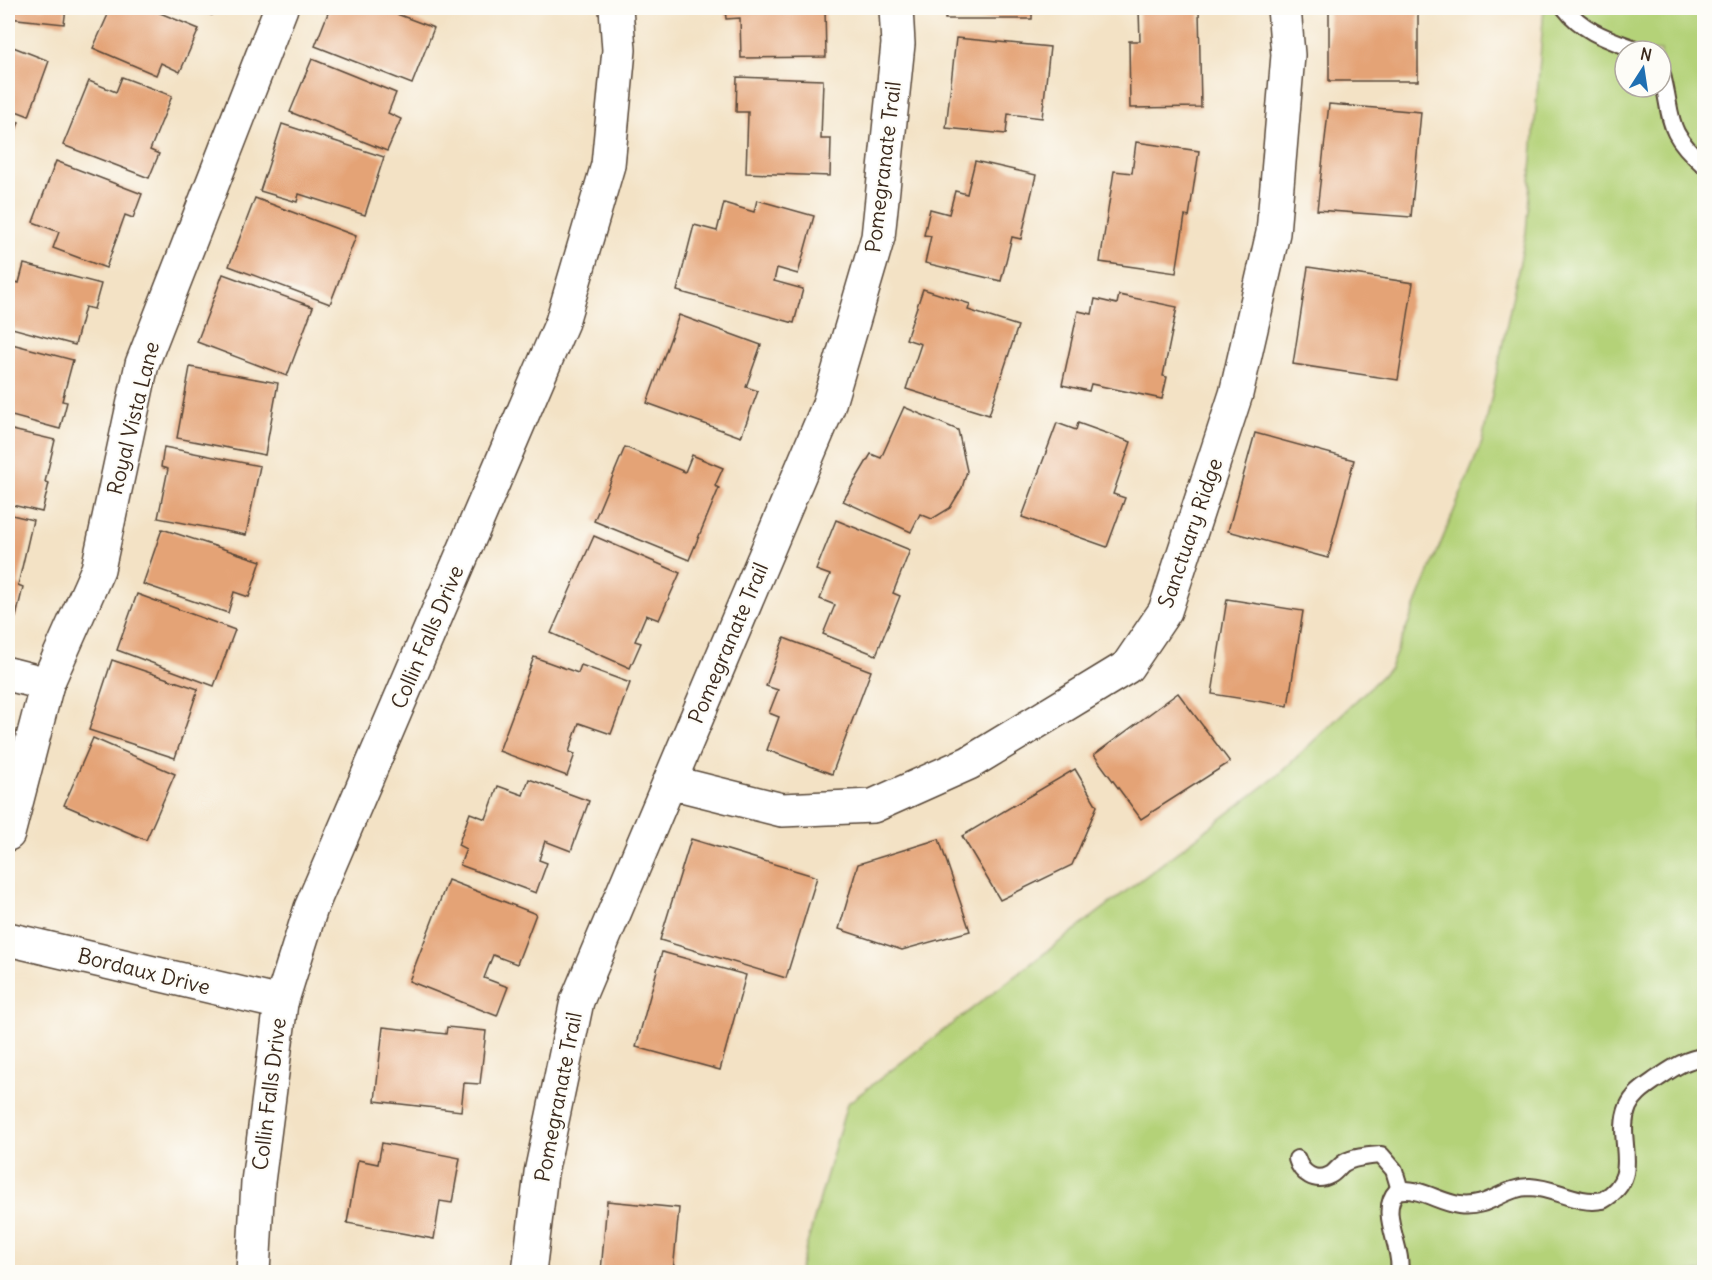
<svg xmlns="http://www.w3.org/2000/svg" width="1712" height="1280" font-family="Delius,sans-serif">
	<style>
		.green { fill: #b4d278; stroke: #787e4b; stroke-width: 1.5; fill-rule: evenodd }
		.building { fill: #e4a376 }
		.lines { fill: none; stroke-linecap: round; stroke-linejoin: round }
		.service-casing { stroke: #574637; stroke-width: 20 }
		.minor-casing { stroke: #574637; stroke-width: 36 }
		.service { stroke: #fff; stroke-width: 16 }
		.minor { stroke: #fff; stroke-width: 33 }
		.labels { text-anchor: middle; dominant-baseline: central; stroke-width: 4.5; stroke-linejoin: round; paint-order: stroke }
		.street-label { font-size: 21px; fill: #3b2a1e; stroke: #fdfcf7 }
	</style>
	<rect width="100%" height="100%" fill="#fdfcf7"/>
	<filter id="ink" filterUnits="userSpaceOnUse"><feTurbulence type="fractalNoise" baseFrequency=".0167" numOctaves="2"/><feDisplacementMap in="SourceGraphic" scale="12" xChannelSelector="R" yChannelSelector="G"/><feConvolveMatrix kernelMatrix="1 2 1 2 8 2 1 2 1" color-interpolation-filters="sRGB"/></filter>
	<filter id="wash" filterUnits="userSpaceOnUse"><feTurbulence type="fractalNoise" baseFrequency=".008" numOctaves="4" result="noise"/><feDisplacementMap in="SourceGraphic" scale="24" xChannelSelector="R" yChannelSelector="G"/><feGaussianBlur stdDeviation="1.35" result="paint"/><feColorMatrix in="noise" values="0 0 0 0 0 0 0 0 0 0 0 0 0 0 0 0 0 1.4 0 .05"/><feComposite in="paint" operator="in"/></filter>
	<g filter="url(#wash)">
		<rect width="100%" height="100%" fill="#f3e2c5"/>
		<path class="green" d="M1544,8H1704V1272H799L847,1104L1277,776L1390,668L1482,442L1526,233ZM1625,51H1661V87H1625Z"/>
		<g id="blocks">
			<g class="building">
				<path d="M8,8H66L64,24L8,18Z"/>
				<path d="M111,8H148L199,29L180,72L161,63L156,75L93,48Z"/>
				<path d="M189,8H214L212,15Z"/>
				<path d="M330,8H381L434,28L412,84L315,46Z"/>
				<path d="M725,8H825L826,57L741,58L740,18L726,19Z"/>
				<rect x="945" y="8" width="87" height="11"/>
				<rect x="1329" y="8" width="89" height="73"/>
				<path d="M1199,9L1201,107L1130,108L1129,41H1140L1139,10Z"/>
				<path d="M956,38L1050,47L1042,118L1008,114L1006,134L946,128Z"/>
				<path d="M8,45L49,61L29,116L8,108Z"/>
				<path d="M312,59L396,93L388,113L401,119L387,151L290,112Z"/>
				<path d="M122,77L172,96L150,150L159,154L149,178L63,145L89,81L116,92Z"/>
				<path d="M737,77L823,80L821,139H831L830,176L746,173L748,112H736Z"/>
				<path d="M1329,104L1421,112L1411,217L1317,210Z"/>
				<path d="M8,118L19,122L9,149L8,148Z"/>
				<path d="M282,124L384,157L365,215L299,194L297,202L260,191Z"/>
				<path d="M1136,142L1199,151L1189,217L1185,216L1176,273L1100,262L1114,171L1132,173Z"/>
				<path d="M56,161L142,194L133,218L125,215L106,268L53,248L59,232L33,222Z"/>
				<path d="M975,161L1036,175L1021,239L1012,237L1001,281L925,263L931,236L924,235L930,209L949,214L955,191L967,194Z"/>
				<path d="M255,198L356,236L330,304L229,266Z"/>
				<path d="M757,200L814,216L798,274L777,268L774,281L803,289L794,323L677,291L694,225L717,231L724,203L754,212Z"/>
				<path d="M24,264L101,284L94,309L85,307L75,345L8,327V280L19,283Z"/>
				<path d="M1308,267L1413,283L1398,380L1293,364Z"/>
				<path d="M223,274L313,307L287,376L197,342Z"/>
				<path d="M923,289L970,304L968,310L1018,326L989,415L906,389L921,344L906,339Z"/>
				<path d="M1119,295L1177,307L1163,376L1167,377L1162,399L1091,384L1089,391L1062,385L1078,311L1092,314L1095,299L1117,304Z"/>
				<path d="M679,315L761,345L746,387L758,391L741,437L647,403Z"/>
				<path d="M8,343L73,360L62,401L67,402L60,429L8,415Z"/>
				<path d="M190,367L278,383L265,455L177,438Z"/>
				<path d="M904,407L958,430L967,471L962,488L950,508L932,519L920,514L911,532L843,501L871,454L881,458Z"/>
				<path d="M1057,423L1076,430L1078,423L1131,442L1113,494L1125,498L1107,547L1022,517Z"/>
				<path d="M8,429L55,440L45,482L49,483L42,512L8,504Z"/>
				<path d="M1255,433L1354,460L1328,558L1228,531Z"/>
				<path d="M164,447L260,466L246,535L158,518L168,469L161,467Z"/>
				<path d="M625,447L685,472L692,455L723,468L715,486L719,488L689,560L594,521Z"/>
				<path d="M8,514L33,520L18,585L23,587L16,617L8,615Z"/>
				<path d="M836,520L910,550L893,593L900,596L876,655L823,634L835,605L820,599L830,575L816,570Z"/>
				<path d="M162,529L261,561L249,597L234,592L228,613L143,584Z"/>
				<path d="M594,536L680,573L659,620L646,615L635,641L641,643L630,668L551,633Z"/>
				<path d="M137,594L235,630L214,686L117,650Z"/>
				<path d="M1227,599L1303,611L1288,706L1212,694Z"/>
				<path d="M784,638L871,671L832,774L767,750L779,717L769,713L778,690L766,686Z"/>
				<path d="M534,657L578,673L581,665L630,683L611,734L579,723L569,752L575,754L567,776L499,751Z"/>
				<path d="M112,660L198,689L175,758L89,730Z"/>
				<path d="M1178,693L1230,762L1141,819L1094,755Z"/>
				<path d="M93,738L175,774L146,840L64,805Z"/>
				<path d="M1075,769L1097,806L1072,865L1000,900L962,836Z"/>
				<path d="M529,779L589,801L571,851L545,841L539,860L547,863L536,893L460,865L466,849L458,845L470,813L486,819L498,786L523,795Z"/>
				<path d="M691,839L817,877L786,978L660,940Z"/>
				<path d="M939,839L970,931L902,950L839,929L858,864Z"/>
				<path d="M448,880L536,914L517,964L493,955L484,978L508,987L497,1016L409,981Z"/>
				<path d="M662,952L746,975L720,1070L636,1047Z"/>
				<path d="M383,1027L446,1034L447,1027L486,1031L480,1084L464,1083L461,1111L375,1101Z"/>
				<path d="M382,1143L460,1158L452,1203L440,1201L434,1239L347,1223L358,1160L378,1164Z"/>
				<path d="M607,1201L679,1208L673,1272H601Z"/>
			</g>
		</g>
	</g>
	<g filter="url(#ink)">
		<use href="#blocks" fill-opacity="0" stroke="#574637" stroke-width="1.5"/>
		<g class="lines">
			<g class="service-casing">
				<g id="service">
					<path d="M1565,8C1584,33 1612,40 1640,51"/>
					<path d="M1661,71C1674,119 1663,129 1704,165"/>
					<path d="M1297,1159C1301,1173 1315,1183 1330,1175C1335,1173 1339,1166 1344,1163C1353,1157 1370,1156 1381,1155L1394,1170L1400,1190"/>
					<path d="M1399,1272C1404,1248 1377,1212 1397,1191C1418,1186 1438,1202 1459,1205C1489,1209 1503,1187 1530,1187C1556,1188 1577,1205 1603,1200C1645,1175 1614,1141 1628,1107C1634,1093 1647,1086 1658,1078C1673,1068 1686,1059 1704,1057"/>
				</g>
			</g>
			<g class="minor-casing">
				<g id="minor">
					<path d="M8,674L47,684"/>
					<path d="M670,782L782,810L873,806L969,763L1127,667L1165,611L1236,394L1273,233L1288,55L1284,8"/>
					<path d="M8,834L47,684L98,569L142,364L281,8"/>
					<path d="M8,939L281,1003"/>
					<path d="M253,1272L258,1182L281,1003L311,908L562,322L608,165L619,50L616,8"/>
					<path d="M529,1272L541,1173L577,1001L828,407L878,237L898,44L896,8"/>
				</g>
			</g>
			<use href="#service" class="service"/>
			<use href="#minor" class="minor"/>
		</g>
	</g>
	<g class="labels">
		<g class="street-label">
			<text transform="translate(883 167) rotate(-83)">Pomegranate Trail</text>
			<text transform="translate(133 418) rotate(-76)">Royal Vista Lane</text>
			<text transform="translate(1190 533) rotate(-71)">Sanctuary Ridge</text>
			<text transform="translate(427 637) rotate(-67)">Collin Falls Drive</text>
			<text transform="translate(728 643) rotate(-67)">Pomegranate Trail</text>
			<text transform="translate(144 971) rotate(14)">Bordaux Drive</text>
			<text transform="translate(269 1094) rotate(-83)">Collin Falls Drive</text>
			<text transform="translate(558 1097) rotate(-79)">Pomegranate Trail</text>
		</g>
	</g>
	<rect width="1712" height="1280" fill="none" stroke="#fdfcf7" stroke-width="30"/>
	<g transform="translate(1643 69) rotate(12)"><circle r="28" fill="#fdfcf7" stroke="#afa8a0" stroke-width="1.5"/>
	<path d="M0-4.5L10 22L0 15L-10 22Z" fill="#1f6fb2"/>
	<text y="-9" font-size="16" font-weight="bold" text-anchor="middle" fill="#3b2a1e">N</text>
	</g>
</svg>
